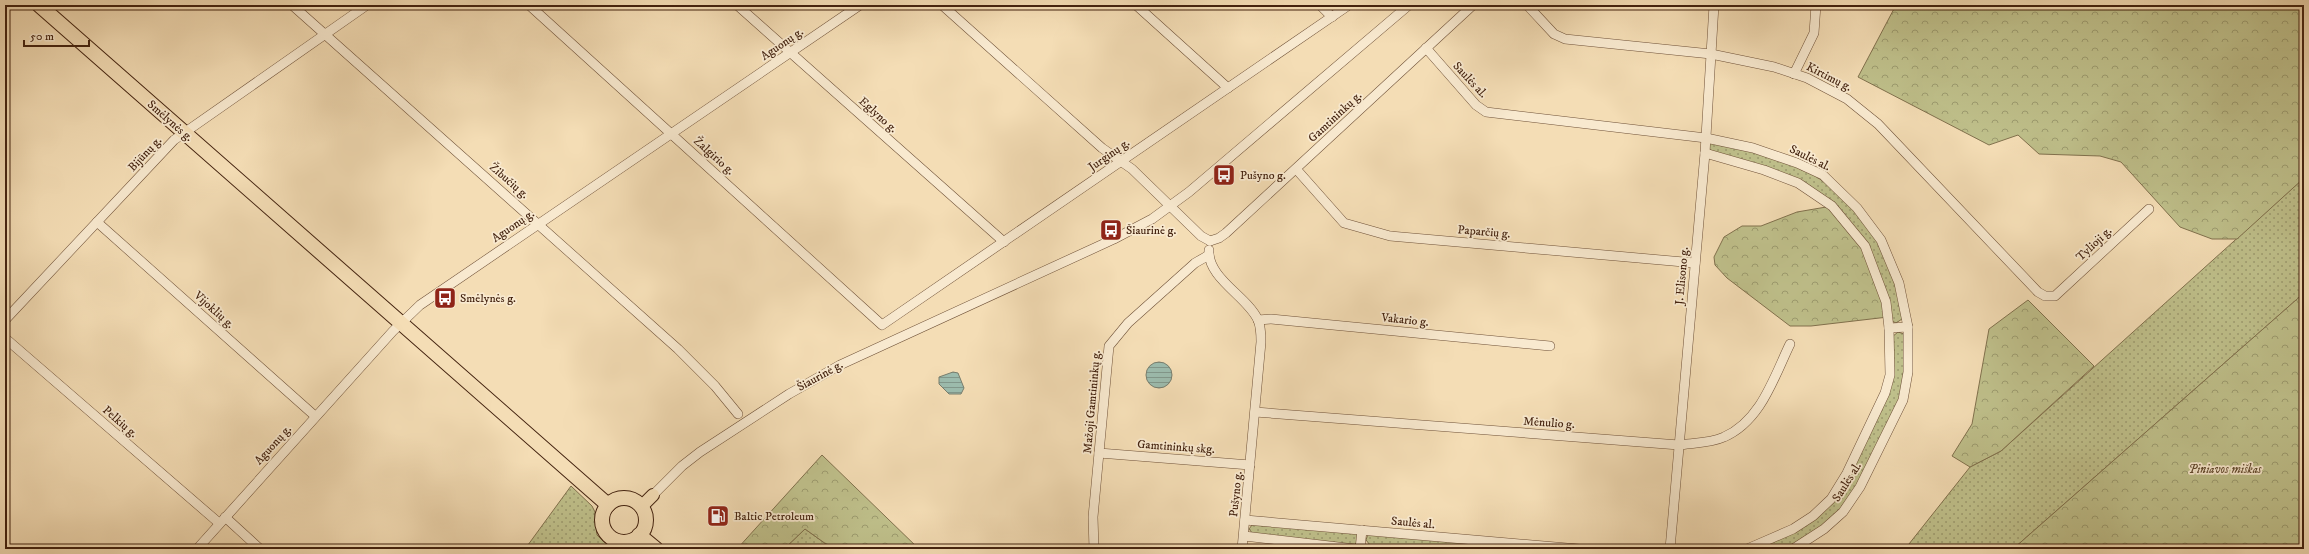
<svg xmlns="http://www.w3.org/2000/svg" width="2309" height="554" font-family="'IM FELL DW Pica',serif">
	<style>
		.grass { fill: url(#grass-dots); stroke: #81714d }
		.forest { fill: url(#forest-crowns); stroke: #81714d }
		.water { fill: url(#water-rules); stroke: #787e6e }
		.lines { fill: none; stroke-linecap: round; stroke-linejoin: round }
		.minor-casing { stroke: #6f5138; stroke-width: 10 }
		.major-casing { stroke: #43220f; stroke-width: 14 }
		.highway-casing { stroke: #43220f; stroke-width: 16 }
		.minor { stroke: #f8e9cf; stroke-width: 9 }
		.major { stroke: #f4ddb5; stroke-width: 12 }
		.highway { stroke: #f4ddb5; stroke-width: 14 }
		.labels { text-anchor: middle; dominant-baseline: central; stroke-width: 3.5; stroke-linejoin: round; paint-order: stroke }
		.street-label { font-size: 12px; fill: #43220f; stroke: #f8e9cf }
		.poi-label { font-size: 12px; fill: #43220f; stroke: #f8e9cf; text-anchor: start }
		.park-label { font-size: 12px; font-style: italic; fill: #624a2e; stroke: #f8e9cf }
	</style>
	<defs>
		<pattern id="grass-dots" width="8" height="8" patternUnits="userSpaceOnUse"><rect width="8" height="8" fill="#bfc08b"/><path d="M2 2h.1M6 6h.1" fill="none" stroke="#9d9c70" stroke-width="1.8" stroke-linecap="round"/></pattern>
		<pattern id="forest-crowns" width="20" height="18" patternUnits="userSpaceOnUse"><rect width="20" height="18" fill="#bfc08b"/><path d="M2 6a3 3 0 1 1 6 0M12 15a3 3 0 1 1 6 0" fill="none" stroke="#9d9c70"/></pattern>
		<pattern id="water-rules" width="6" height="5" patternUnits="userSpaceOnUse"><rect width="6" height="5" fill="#9cbcae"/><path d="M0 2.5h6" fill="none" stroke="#81988c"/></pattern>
	</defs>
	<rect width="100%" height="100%" fill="#f4ddb5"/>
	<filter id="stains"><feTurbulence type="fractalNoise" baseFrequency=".005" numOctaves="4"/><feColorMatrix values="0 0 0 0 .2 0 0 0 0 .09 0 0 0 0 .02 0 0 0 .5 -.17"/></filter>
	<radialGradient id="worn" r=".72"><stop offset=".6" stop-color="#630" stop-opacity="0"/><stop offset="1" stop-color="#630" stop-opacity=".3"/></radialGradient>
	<g class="grass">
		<path d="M1709,142C1731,147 1755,151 1777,158C1833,175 1879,228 1896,283C1900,294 1900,307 1902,319L1896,323L1892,321L1867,246L1798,181L1708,150Z"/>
		<path d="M2304,178V293L2013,549H1905L1970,467L2001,451Z"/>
		<path d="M1898,332L1904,334L1905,373L1901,399L1858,485L1840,513L1798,544L1787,549H1754L1833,500L1889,393L1892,337Z"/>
		<path d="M571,486L592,506L595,512L597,535L612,549H525Z"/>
		<path d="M1252,525L1353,531L1358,536L1357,542L1354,545L1253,534L1249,529Z"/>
		<path d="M805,529L833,549H784Z"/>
		<path d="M1368,534L1549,549H1403L1370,545L1366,540Z"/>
	</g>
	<g class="forest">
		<path d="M1896,5H2304V178L2237,239H2212L2180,227L2121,162L2100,156L2039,154L2018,135L1989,145L1858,77Z"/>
		<path d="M1832,206L1865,246L1888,317L1811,326H1790L1727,278L1715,265L1714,257L1724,237L1742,226H1761L1797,212Z"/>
		<path d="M2304,293V549H2013Z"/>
		<path d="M2028,300L2094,366L2001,451L1970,467L1952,456L1972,424L1989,329Z"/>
		<path d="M822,455L919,549H833L805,529L784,549H737Z"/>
	</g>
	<g class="water">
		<circle cx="1159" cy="375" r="13"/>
		<path d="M953,372L958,373L964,388L961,394H949L939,384V377Z"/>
	</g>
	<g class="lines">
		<g class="minor-casing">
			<g id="minor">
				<path d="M292,5L678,349L715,386L738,414"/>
				<path d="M529,5L882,325L1349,5"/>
				<path d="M737,5L1004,242"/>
				<path d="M942,5L1102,148L1132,169L1201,236L1210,241"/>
				<path d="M1136,5L1228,88"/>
				<path d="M1320,5L1332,17"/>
				<path d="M1527,5L1554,34L1565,39L1711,54L1774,67L1807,78L1847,99L1878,124L2038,292L2045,296H2055L2149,209"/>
				<path d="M1426,48L1476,105L1486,112L1706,138L1753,148L1797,163L1823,175L1857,208L1881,240L1899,283L1908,327V372L1903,400L1860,487L1843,512L1824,529L1793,549"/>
				<path d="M1794,74L1814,33L1816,5"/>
				<path d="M1705,153L1764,170L1798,183L1832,206L1865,246L1886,302L1889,328L1890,375L1885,393L1847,473L1831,499L1813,516L1793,529L1747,549"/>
				<path d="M1297,170L1344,223L1390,236L1695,263"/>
				<path d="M97,222L315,416"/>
				<path d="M1210,241L1219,238L1226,233L1473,5"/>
				<path d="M1209,250C1207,278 1248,297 1258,320C1261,327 1261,335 1261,342L1242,549"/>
				<path d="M5,320L174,140L367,5"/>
				<path d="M1258,320L1271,319L1550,346"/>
				<path d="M1889,328L1908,327"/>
				<path d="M5,338L219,523"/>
				<path d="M1255,412L1679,445C1694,443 1711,443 1724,437C1761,421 1774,377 1790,344"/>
				<path d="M1099,453L1250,465"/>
				<path d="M653,495L682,466L700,452L789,394L840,365L1114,239L1152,219L1189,192L1409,5"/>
				<path d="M225,517L260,549"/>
				<path d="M1245,520L1579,549"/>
				<path d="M1244,536L1355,549"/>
				<path d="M197,549L393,331L420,305L860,5"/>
				<path d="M1094,549L1093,517L1109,346L1128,323L1195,263L1209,255"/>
				<path d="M1360,549L1362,530"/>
				<path d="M1670,549L1705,153L1714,5"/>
			</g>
		</g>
		<g class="major-casing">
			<path id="major" d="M641,507L653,495"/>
		</g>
		<g class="highway-casing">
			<g id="highway">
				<path d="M39,5L608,505"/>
				<circle cx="624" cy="520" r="22"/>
				<path d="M639,535L656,549"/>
			</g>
		</g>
		<use href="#minor" class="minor"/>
		<use href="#major" class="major"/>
		<use href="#highway" class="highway"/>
	</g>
	<defs>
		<g id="bus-square" transform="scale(1.15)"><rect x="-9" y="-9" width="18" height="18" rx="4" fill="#8f2418" stroke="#f8e9cf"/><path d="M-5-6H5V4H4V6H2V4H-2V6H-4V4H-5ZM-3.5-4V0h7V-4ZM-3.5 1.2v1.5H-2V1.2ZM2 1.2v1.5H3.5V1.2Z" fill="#fff"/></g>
		<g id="fuel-square" transform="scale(1.15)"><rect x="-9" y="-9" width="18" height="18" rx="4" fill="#8f2418" stroke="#f8e9cf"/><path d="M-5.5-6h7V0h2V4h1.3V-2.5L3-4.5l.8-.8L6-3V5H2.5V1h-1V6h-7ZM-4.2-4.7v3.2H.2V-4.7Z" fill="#fff"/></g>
	</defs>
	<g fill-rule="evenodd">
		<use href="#bus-square" x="1224" y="175"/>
		<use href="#bus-square" x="1111" y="230"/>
		<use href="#bus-square" x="445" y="298"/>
		<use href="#fuel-square" x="718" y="516"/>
	</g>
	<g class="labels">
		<g class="street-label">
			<text transform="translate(782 44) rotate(-34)">Aguonų g.</text>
			<text transform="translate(1829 77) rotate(27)">Kirtimų g.</text>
			<text transform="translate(1470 80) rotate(47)">Saulės al.</text>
			<text transform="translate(878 115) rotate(42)">Eglyno g.</text>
			<text transform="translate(1335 117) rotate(-43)">Gamtininkų g.</text>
			<text transform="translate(170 121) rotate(41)">Smėlynės g.</text>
			<text transform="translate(145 154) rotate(-47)">Bijūnų g.</text>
			<text transform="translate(1109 155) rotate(-35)">Jurginų g.</text>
			<text transform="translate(714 156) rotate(42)">Žalgirio g.</text>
			<text transform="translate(1810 158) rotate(26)">Saulės al.</text>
			<text transform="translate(509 181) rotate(41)">Žibučių g.</text>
			<text transform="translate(513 226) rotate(-34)">Aguonų g.</text>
			<text transform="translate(1484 232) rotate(5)">Paparčių g.</text>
			<text transform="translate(2094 244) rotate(-43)">Tylioji g.</text>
			<text transform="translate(1682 276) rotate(-85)">J. Elisono g.</text>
			<text transform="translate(214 310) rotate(42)">Vijoklių g.</text>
			<text transform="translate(1405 320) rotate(6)">Vakario g.</text>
			<text transform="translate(820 376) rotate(-29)">Šiaurinė g.</text>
			<text transform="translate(1092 402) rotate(-85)">Mažoji Gamtininkų g.</text>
			<text transform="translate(120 422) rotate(41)">Pelkių g.</text>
			<text transform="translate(1549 423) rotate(4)">Mėnulio g.</text>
			<text transform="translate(273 445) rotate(-48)">Aguonų g.</text>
			<text transform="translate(1176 447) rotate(4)">Gamtininkų skg.</text>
			<text transform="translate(1847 482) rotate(-58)">Saulės al.</text>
			<text transform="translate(1236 494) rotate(-84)">Pušyno g.</text>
			<text transform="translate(1413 523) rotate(5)">Saulės al.</text>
		</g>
		<g class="poi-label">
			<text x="1240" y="175">Pušyno g.</text>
			<text x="1126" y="230">Šiaurinė g.</text>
			<text x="460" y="298">Smėlynės g.</text>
			<text x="734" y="516">Baltic Petroleum</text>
		</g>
		<g class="park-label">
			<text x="2225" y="469">Piniavos miškas</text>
		</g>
	</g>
	<rect width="2309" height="554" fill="none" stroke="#f4ddb5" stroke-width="20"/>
	<rect x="6" y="6" width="2297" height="542" fill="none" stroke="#43220f" stroke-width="2"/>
	<rect x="10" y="10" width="2289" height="534" fill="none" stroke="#43220f"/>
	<path d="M24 40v6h65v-6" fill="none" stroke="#43220f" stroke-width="2"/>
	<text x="30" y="40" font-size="12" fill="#43220f" stroke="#f8e9cf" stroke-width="3" paint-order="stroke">50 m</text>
	<rect width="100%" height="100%" filter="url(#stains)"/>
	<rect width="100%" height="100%" fill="url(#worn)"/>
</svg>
